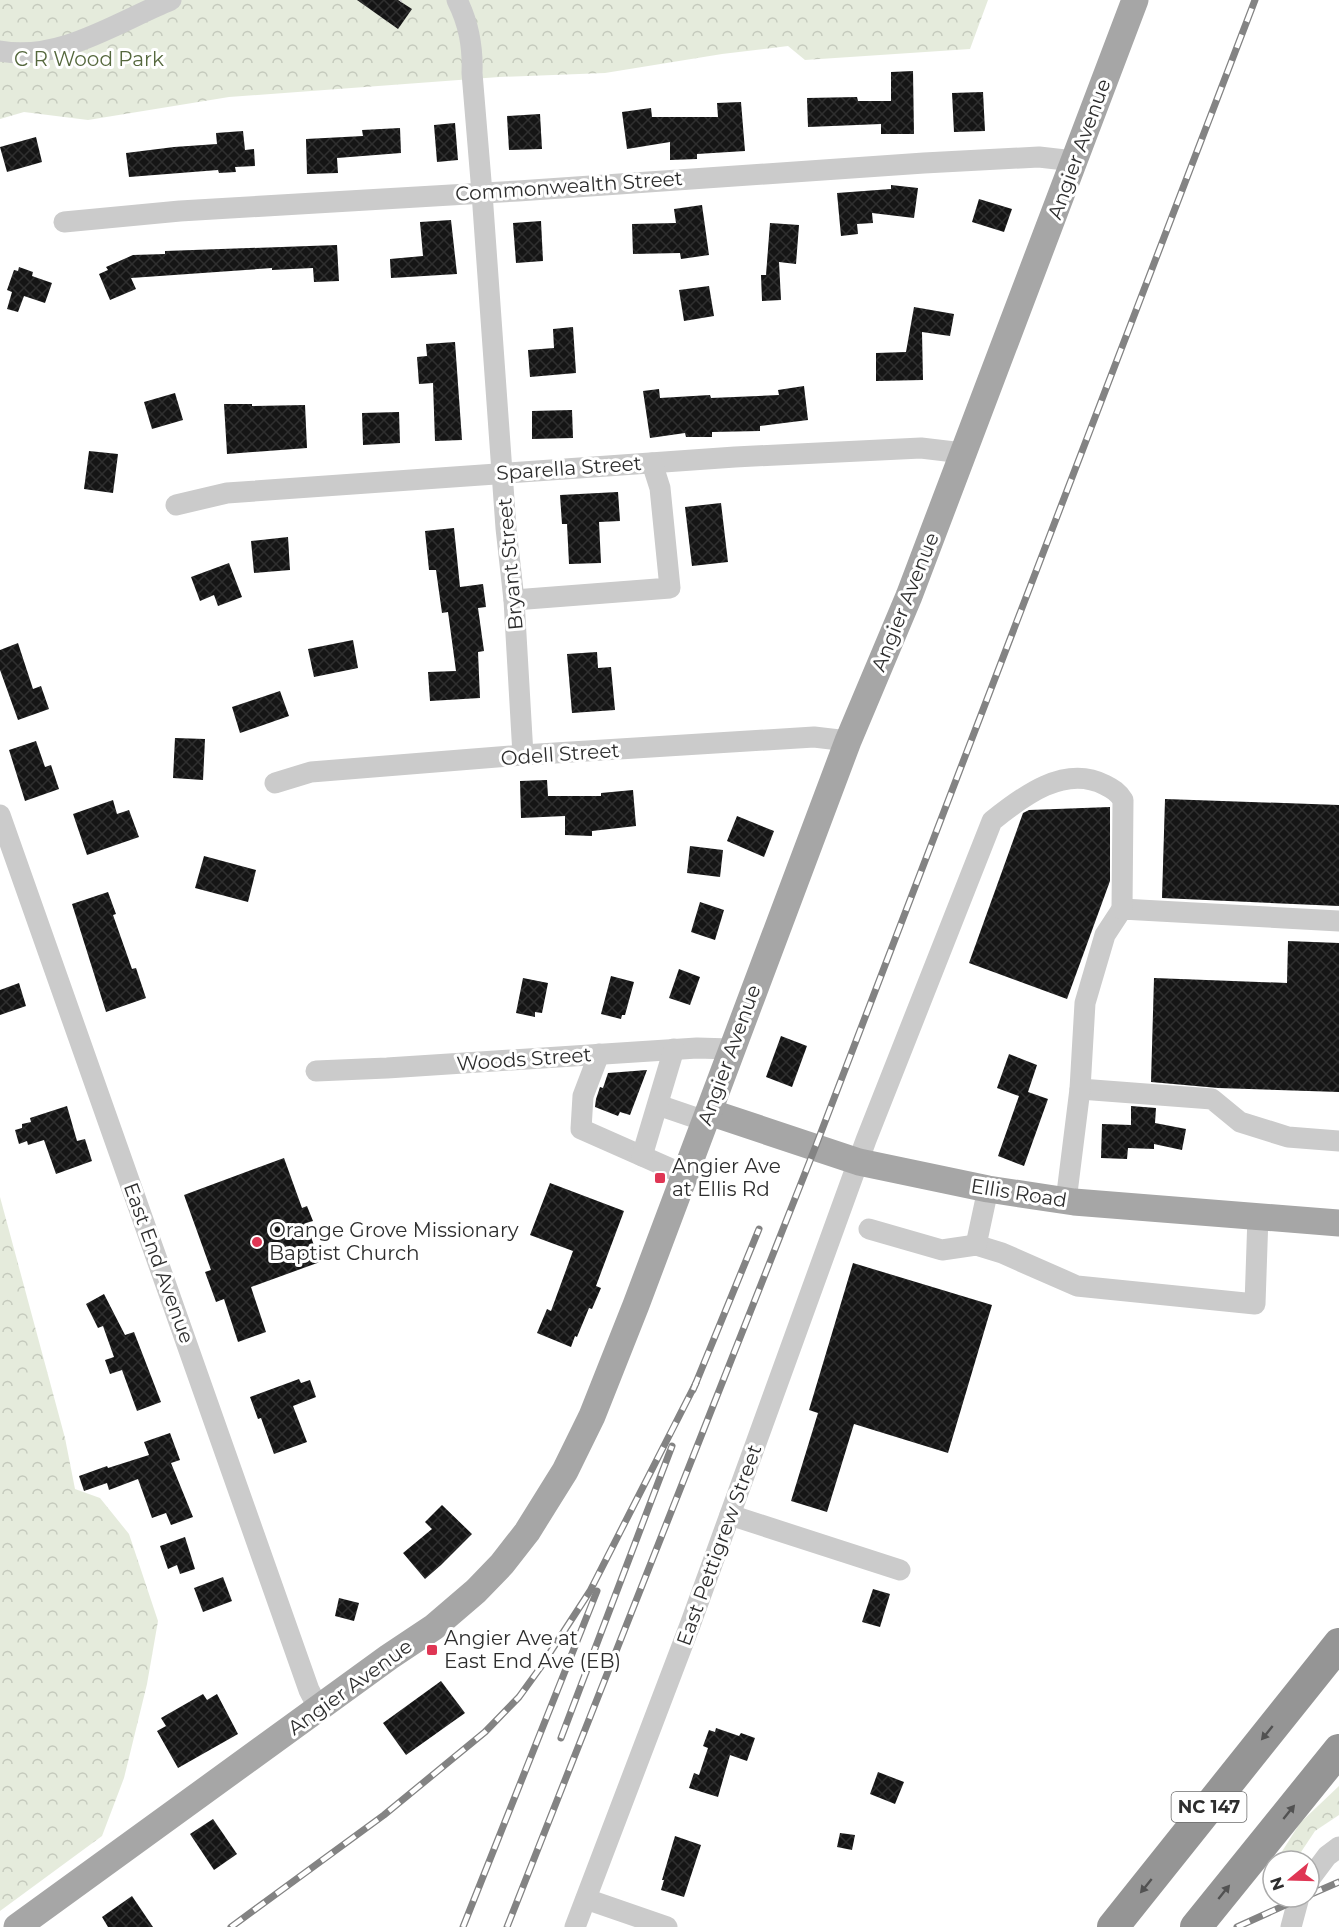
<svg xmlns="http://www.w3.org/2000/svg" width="1339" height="1927" font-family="Montserrat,sans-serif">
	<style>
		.forest { fill: url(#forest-crowns) }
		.building { fill: url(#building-cross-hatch) }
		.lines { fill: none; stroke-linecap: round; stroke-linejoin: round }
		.path { stroke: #cbcbcb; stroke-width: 4; stroke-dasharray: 3 3; stroke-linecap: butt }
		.minor { stroke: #cbcbcb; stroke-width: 21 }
		.major { stroke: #a6a6a6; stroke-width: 27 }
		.highway { stroke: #959595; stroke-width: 32 }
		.rail-casing { stroke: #838383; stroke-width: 7 }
		.rail { stroke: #fff; stroke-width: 4.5; stroke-dasharray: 14; stroke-linecap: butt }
		.oneway { fill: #525252 }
		.poi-dot { fill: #df3654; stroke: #fff; stroke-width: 2 }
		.labels { text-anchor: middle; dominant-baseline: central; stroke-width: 6; stroke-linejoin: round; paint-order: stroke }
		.shield { fill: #fff; stroke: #6d6d6d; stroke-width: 1.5 }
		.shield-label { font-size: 18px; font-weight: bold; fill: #2e2e2e }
		.park-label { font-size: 20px; fill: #55683d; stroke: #fff }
		.street-label { font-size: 20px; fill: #2e2e2e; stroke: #fff }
		.poi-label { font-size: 20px; fill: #2e2e2e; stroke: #fff; text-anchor: start }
	</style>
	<defs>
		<pattern id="forest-crowns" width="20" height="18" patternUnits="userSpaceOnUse" patternTransform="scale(1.5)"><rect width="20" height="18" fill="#e5ebdc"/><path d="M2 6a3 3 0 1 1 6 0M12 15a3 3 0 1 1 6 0" fill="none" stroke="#c5cabd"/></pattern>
		<pattern id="building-cross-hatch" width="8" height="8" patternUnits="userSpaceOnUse" patternTransform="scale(1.5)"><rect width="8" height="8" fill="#151515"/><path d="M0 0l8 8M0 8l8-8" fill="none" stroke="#2f2f2f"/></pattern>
	</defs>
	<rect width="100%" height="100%" fill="#fff"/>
	<g class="forest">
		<path d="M0,0H988L970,49L805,60L788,46L722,54L605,73L499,77L229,97L88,120L24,112L0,119Z"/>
		<path d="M0,1197L65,1438L75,1489L100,1498L129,1534L158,1621L147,1684L124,1778L102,1836L0,1911Z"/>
		<path d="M1339,1786V1815L1315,1831L1295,1861H1276L1300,1823Z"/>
	</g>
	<g class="building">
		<path d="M357,0H398L412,9L398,29Z"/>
		<path d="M913,71L914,134H881V124L808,127L807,98L857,97L858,101H891V72Z"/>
		<path d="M983,92L985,131L954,132L952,93Z"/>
		<path d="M741,102L745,151L697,154V159L670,160V142L627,149L622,112L651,108L652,117H718L717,103Z"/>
		<path d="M540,114L542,149L509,150L507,116Z"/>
		<path d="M455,123L458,160L437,162L434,125Z"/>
		<path d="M400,128L401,153L337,158L338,173L307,174L306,139L363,136L362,130Z"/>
		<path d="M243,131L245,150L254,149L255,166L235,167L236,172L219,173L218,170L129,177L126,153L174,147L217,144L216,133Z"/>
		<path d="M36,137L42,162L7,172L0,147Z"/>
		<path d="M891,185L918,188L914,218L872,213L873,223L857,224L858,234L841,236L837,193L891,189Z"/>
		<path d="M979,199L1012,209L1004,232L972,222Z"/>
		<path d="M702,205L709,255L681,259L680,253L633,254L632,224L676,223L674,209Z"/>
		<path d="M451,220L457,274L391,278L390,259L423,256L420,222Z"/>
		<path d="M541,221L543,261L516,263L513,223Z"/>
		<path d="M770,223L799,225L796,264L779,262L781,300L762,301L761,275H766Z"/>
		<path d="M337,245L339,281L314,282L313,268L272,270V268L131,278L136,289L110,300L99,274L108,270L106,267L133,255L165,254V251Z"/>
		<path d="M19,267L33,272L32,276L52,283L45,303L24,296L18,312L7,309L12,292L7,290L14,270L18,271Z"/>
		<path d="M709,286L714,316L684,321L679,290Z"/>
		<path d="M914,307L954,314L950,336L922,332L923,380L876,381V353L906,352Z"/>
		<path d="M573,327L576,373L530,377L528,350L554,348L553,329Z"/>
		<path d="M455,342L462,440L435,441L433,383L419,384L417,357L427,356L426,344Z"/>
		<path d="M804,386L808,420L760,426V431L712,432V437H686L685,433L650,438L643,391L659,389L660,398L710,395L711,398L779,395L778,390Z"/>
		<path d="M175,393L183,420L152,429L144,402Z"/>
		<path d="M224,404H252V406L305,405L307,448L227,454Z"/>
		<path d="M572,410L573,438L532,439V411Z"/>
		<path d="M399,412L400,443L363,445L362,413Z"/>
		<path d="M89,451L118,454L113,493L84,489Z"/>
		<path d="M618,492L620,521L599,522L601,563L569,564L567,524H562L560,495Z"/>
		<path d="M721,503L728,562L692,566L685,507Z"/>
		<path d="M454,528L460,587L483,584L486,607L478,608L484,651L478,652L480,698L430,701L428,672L456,671L448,612L442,613L436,570H429L425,531Z"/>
		<path d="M288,537L290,570L254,573L251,541Z"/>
		<path d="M229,563L242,597L218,606L214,595L200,601L191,577Z"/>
		<path d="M353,640L358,668L314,677L308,649Z"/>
		<path d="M18,643L33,689L41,686L49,709L18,720L0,670V650Z"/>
		<path d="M597,652L598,668L611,667L615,710L572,713L567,654Z"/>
		<path d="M280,691L289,716L240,733L232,707Z"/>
		<path d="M175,738L205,739L203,780L173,778Z"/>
		<path d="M36,741L45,767L51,765L59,789L25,801L9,750Z"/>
		<path d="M547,780L548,796H601V793L633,790L636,826L592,831V836L565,835V816L521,818L520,781Z"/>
		<path d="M1165,799L1339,805V906L1162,898Z"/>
		<path d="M113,800L117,814L129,810L139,837L87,855L73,814Z"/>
		<path d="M1110,807V881L1067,999L969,963L1023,813L1029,810Z"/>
		<path d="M737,816L774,831L764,857L727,841Z"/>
		<path d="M690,846L723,850L720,877L687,873Z"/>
		<path d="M204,856L256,870L248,902L195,888Z"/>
		<path d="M108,892L116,914L113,915L132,969L136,968L146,998L106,1012L72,904Z"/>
		<path d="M700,902L724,910L715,940L691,932Z"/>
		<path d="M1288,941L1339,943V1092L1218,1088L1151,1082L1154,978L1287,983Z"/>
		<path d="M679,969L700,977L690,1005L669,998Z"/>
		<path d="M611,976L634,982L625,1015H622L621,1019L601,1014Z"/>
		<path d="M523,978L548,983L542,1013L535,1012V1017L516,1013Z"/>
		<path d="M19,983L26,1006L0,1015V990Z"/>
		<path d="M781,1036L807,1046L792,1087L766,1077Z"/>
		<path d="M1009,1054L1037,1065L1028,1092L1048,1099L1024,1166L998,1156L1019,1096L997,1088Z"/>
		<path d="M647,1070L630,1115L620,1112L618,1116L595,1107L596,1099L600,1087L603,1088L608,1073Z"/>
		<path d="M67,1106L77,1141L85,1139L92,1161L56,1174L44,1140L28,1145L27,1141L19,1144L15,1130L22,1128V1124L31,1122L30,1118Z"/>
		<path d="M1131,1106L1156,1108L1155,1123L1186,1129L1182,1150L1154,1144V1149L1128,1148L1127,1159L1101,1158L1102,1124L1131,1125Z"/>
		<path d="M284,1158L302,1208L307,1206L313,1221L306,1223L320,1262L251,1287L266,1332L238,1342L224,1299L216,1302L205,1272L211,1270L184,1195Z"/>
		<path d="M550,1183L624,1211L596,1286L601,1288L592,1309L589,1308L577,1337L575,1336L571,1347L537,1333L547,1309L551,1311L573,1251L530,1235Z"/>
		<path d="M853,1263L992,1305L948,1453L854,1424L827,1512L791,1501L818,1413L809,1410Z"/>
		<path d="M104,1294L125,1335L134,1332L161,1402L137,1411L122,1370L110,1374L105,1360L114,1357L103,1326L98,1328L86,1304Z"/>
		<path d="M299,1379L301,1383L310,1380L316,1397L293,1406L307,1442L274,1454L261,1418L258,1419L250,1397Z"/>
		<path d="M170,1433L180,1460L171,1463L193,1517L171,1525L166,1513L152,1518L138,1479L109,1490L107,1483L84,1491L79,1476L107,1466L108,1468L149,1455L144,1442Z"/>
		<path d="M442,1505L472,1534L441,1565L425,1579L403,1553L432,1529L425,1522Z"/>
		<path d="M185,1537L195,1569L180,1574L177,1565L168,1569L160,1546Z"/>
		<path d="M223,1577L232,1601L203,1612L194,1588Z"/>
		<path d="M873,1589L890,1594L880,1627L862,1622Z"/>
		<path d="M339,1598L359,1603L354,1621L335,1616Z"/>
		<path d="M441,1681L465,1713L406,1755L383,1723Z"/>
		<path d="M203,1694L207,1700L217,1694L238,1734L178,1768L157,1731L166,1726L161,1718Z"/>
		<path d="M716,1728L739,1736L741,1733L755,1738L747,1761L730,1755L718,1797L689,1788L694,1773L699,1775L708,1748L703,1746L709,1730L715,1732Z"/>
		<path d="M878,1772L904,1782L895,1804L870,1794Z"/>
		<path d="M213,1819L237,1854L214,1870L190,1834Z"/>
		<path d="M840,1833L855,1835L852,1850L837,1847Z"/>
		<path d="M675,1836L701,1845L684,1897L661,1890L664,1880H662Z"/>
		<path d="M132,1896L153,1927H108L102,1917Z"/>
	</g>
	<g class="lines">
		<path class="path" d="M400,1L401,0"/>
		<g class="minor">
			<path d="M457,0C469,24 473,46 472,73L482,193L506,528L514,600L523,755"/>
			<path d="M0,51C60,62 117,22 171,0"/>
			<path d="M64,222L180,211L518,191L924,163L1039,157L1074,161"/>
			<path d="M176,505L227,493L735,457L921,448L963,453"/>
			<path d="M514,600L670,588L660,488L652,463"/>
			<path d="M275,783L311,772L523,755L814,737L848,741"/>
			<path d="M0,815L309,1690L319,1709"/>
			<path d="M599,1054L583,1096L581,1129L685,1175"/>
			<path d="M316,1071L387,1068L697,1048L731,1049"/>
			<path d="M1080,1089L1212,1099L1240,1122L1288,1137L1339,1141"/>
			<path d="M658,1105L705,1121"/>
			<path d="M642,1156L674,1049"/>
			<path d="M1066,1201L1080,1089L1085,1003L1105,935L1122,909L1339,921"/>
			<path d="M869,1229L942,1250L976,1245L1002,1253L1077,1286L1255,1304L1258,1216"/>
			<path d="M976,1245L988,1189"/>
			<path d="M730,1515L900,1570"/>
			<path d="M1309,1880L1327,1856L1339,1847"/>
			<path d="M586,1899L667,1927"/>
			<path d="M575,1927L690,1625L866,1140L992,821C1023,796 1065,764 1105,785C1113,789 1118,792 1123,800L1122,909"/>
			<path d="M1291,1927L1299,1897"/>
		</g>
		<g class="major">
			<path d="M709,1112L859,1162L988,1189L1074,1202L1339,1223"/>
			<path d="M17,1927L389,1657L434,1627L476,1591L502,1564L527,1532L565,1471L592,1416L636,1305L848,741L909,596L1135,0"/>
		</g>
		<g class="highway">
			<path d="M1113,1927L1339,1644"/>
			<path d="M1196,1927L1339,1750"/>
		</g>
		<g class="rail-casing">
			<g id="rail">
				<path d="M693,1390L759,1229"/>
				<path d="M561,1738L672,1446"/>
				<path d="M1309,1895L1339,1882"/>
				<path d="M231,1927L384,1815L485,1732L519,1697L540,1668L590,1591L696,1383"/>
				<path d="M463,1927L597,1591"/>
				<path d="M507,1927L815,1148L1255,0"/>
				<path d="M1237,1927L1303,1897"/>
			</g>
		</g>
		<use href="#rail" class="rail"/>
	</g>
	<defs><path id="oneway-solid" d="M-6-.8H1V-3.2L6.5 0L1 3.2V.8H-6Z" transform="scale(1.5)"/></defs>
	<g class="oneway">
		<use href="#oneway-solid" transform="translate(1267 1733) rotate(129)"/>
		<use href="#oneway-solid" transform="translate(1289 1812) rotate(-51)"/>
		<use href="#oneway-solid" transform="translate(1146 1886) rotate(129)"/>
		<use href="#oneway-solid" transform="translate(1224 1892) rotate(-51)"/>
	</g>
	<g class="poi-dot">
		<rect x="654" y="1172" width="12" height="12" rx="3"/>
		<circle cx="257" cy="1242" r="6"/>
		<rect x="426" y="1644" width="12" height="12" rx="3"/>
	</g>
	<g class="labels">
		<rect class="shield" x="1171.5" y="1792" width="75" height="30" rx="4.5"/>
		<g class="shield-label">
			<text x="1209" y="1807">NC 147</text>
		</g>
		<g class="park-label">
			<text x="89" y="59">C R Wood Park</text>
		</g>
		<g class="street-label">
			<text transform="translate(1079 149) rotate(-70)">Angier Avenue</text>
			<text transform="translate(569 186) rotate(-4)">Commonwealth Street</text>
			<text transform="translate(569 468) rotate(-4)">Sparella Street</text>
			<text transform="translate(510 564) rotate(-95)">Bryant Street</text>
			<text transform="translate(905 602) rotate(-68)">Angier Avenue</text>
			<text transform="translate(560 754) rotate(-4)">Odell Street</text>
			<text transform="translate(729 1055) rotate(-70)">Angier Avenue</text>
			<text transform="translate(524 1059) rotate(-4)">Woods Street</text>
			<text transform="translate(1019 1193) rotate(9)">Ellis Road</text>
			<text transform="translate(159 1263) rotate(70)">East End Avenue</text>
			<text transform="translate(719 1545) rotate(-70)">East Pettigrew Street</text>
			<text transform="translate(350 1687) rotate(-36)">Angier Avenue</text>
		</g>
		<g class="poi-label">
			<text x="672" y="1166">Angier Ave<tspan x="672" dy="23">at Ellis Rd</tspan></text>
			<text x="269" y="1230">Orange Grove Missionary<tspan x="269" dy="23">Baptist Church</tspan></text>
			<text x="444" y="1638">Angier Ave at<tspan x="444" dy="23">East End Ave (EB)</tspan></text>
		</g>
	</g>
	<g transform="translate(1291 1879) rotate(251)"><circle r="28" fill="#ffffff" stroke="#ababab" stroke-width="1.5"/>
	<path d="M0-4.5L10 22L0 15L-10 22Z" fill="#df3654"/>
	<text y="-9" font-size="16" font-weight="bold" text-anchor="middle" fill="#2e2e2e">N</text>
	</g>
</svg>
